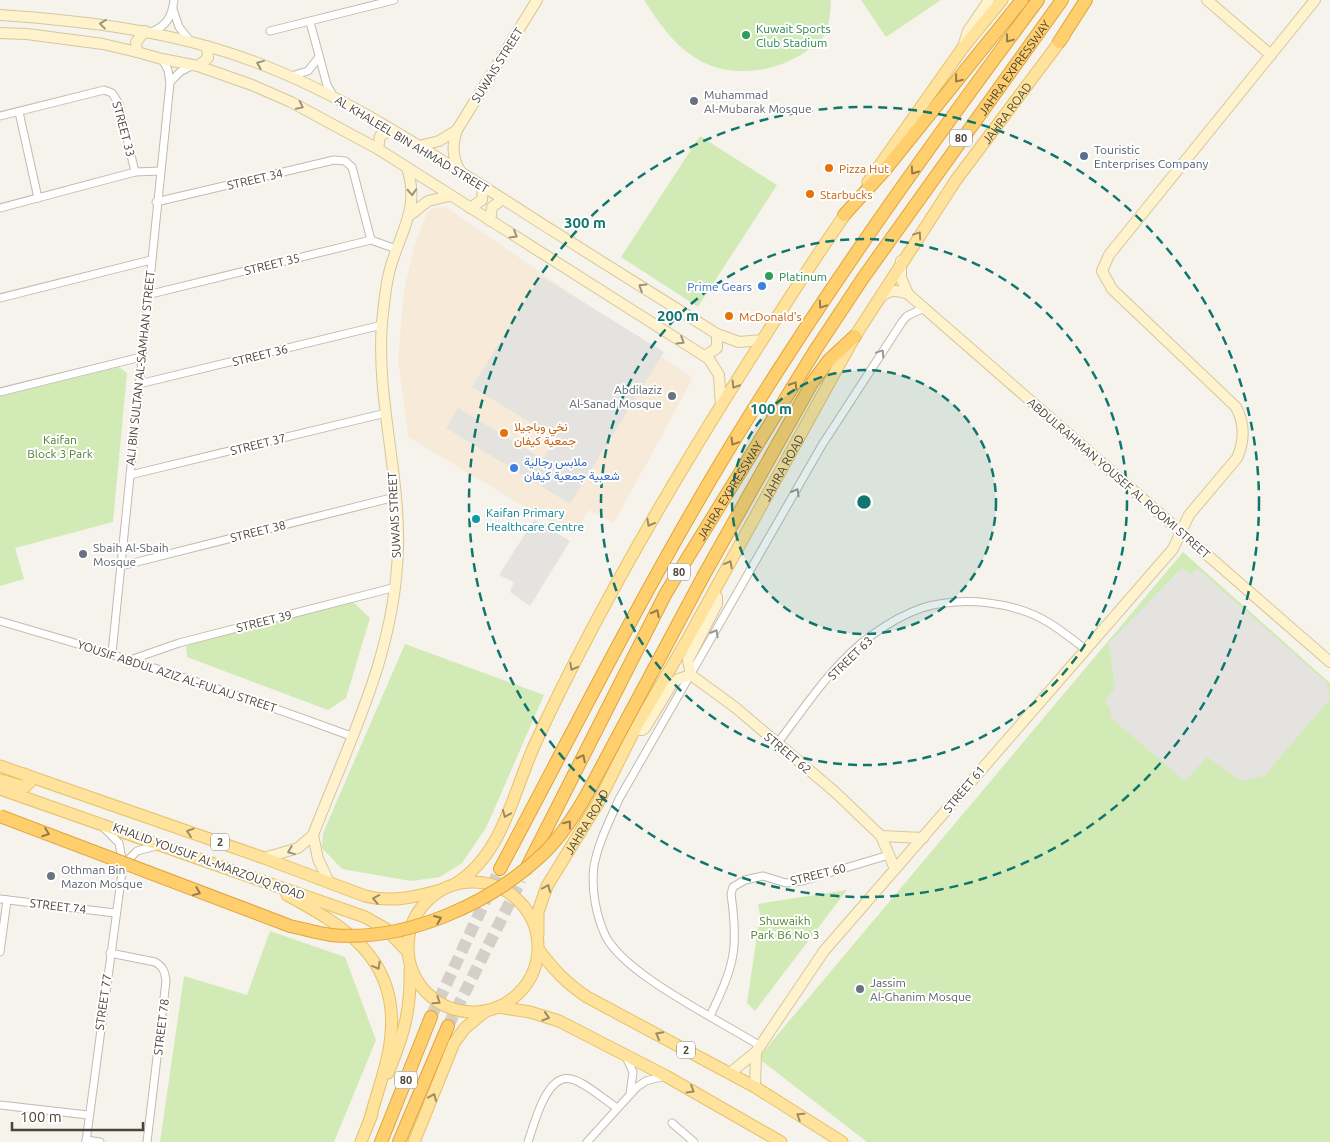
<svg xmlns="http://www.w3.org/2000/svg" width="1330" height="1142" font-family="Ubuntu,Vazirmatn,sans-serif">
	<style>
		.commercial { fill: #f7ead8 }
		.green { fill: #d2eab5 }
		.parking { fill: #e5e3e0 }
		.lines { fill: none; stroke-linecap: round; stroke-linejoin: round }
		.highway-tunnel { stroke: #d4d0c8; stroke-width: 12; stroke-dasharray: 12 6; stroke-linecap: butt }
		.street-casing { stroke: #c2bbae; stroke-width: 9 }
		.secondary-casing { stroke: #d6c79b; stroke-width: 12 }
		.primary-casing { stroke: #e6c16a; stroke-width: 13 }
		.highway-casing { stroke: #e0a43c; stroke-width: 14 }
		.street { stroke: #fff; stroke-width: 7 }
		.secondary { stroke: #fff3cd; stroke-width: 10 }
		.primary { stroke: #ffe39c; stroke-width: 11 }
		.highway { stroke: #ffcf6e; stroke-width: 12 }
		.highway-bridge-casing { stroke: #e0a43c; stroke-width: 14; stroke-linecap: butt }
		.highway-bridge { stroke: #ffcf6e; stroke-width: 12 }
		.oneway { stroke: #9c937c }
		.oneway2 { stroke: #937c4e }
		.oneway3 { stroke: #9c8c66 }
		.oneway4 { stroke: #9c9892 }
		.ring { fill: none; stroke: #0f766e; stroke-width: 2.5; stroke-dasharray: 9 6 }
		.leisure-dot { fill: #2e9e5b; stroke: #fff; stroke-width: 2 }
		.worship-dot { fill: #6b7280; stroke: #fff; stroke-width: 2 }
		.service-dot { fill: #5c6f8a; stroke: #fff; stroke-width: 2 }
		.food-dot { fill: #e8710a; stroke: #fff; stroke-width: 2 }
		.shop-dot { fill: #3f7fe0; stroke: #fff; stroke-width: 2 }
		.culture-dot { fill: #0f9aa8; stroke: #fff; stroke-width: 2 }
		.labels { text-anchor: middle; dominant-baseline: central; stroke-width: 4; stroke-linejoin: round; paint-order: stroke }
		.shield { fill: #fff; stroke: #817c74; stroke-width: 1 }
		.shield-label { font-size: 11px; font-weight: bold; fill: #4b4439 }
		.leisure-label { font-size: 12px; fill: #27864d; stroke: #fff; text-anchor: start }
		.street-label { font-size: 12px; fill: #4b4439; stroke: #fff }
		.worship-label { font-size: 12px; fill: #5b616d; stroke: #fff; text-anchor: start }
		.service-label { font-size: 12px; fill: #4e5e75; stroke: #fff; text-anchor: start }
		.food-label { font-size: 12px; fill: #c56008; stroke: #fff; text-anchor: start }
		.shop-label { font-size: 12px; fill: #366cbe; stroke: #fff; text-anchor: end }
		.park-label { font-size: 12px; fill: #4a7f2a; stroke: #fff }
		.culture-label { font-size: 12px; fill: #0d838f; stroke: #fff; text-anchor: start }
		.centre { fill: #0f766e; stroke: #fff; stroke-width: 2.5 }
		.ring-label { font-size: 15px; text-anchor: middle; font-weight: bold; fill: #0f766e; stroke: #fff; stroke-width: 4; stroke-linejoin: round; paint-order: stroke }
	</style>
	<rect width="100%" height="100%" fill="#f6f3ec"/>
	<path class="commercial" d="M446,207L693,378L614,523L589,510L572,535L408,437L398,359L404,291L414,247L427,213L434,208Z"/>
	<g class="green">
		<path d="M644,0H831C830,12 830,27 823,37C821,41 815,44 812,47C785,69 741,79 707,64C678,51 661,26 644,0Z"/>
		<path d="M861,0H941L886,37Z"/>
		<path d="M700,136L777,185L698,307L621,257Z"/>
		<path d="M119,367L127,373L113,522L15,548L24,579L0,586V396Z"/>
		<path d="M1183,552L1330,683V1142H867L758,1058Z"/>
		<path d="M352,601L370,618L346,698L328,710L187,657L186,646Z"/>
		<path d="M405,644L544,695L486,828L462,863L440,877L411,881L342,869L322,848L323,833Z"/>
		<path d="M847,890L755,1011L747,1003L760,915L758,904Z"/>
		<path d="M270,931L345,957L376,1040L334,1142H160L184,976L247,995Z"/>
	</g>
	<g class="parking">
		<path d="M541,276L664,352L570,504L446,428L458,408L543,459L556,438L472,387Z"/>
		<path d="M534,520L570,541L530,606L510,592L514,582L499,575Z"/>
		<path d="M1182,568L1190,575L1197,568L1326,682L1330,699L1264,776L1242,781L1207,757L1185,781L1111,718L1110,709L1105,701L1115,688L1109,643Z"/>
	</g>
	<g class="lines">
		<g class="highway-tunnel">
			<path d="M431,1017L500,869"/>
			<path d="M448,1026L521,880"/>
		</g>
		<g class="street-casing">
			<g id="street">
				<path d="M173,9L179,27L190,41"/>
				<path d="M310,22L327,85L334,97"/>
				<path d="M270,31L394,0"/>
				<path d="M151,32C167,26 172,16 174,0"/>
				<path d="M291,76L308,71L319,57"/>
				<path d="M170,82L180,72L193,65"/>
				<path d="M19,112L38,198"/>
				<path d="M0,116L104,90L112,93L119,104L135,172"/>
				<path d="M156,202L334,160L345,161L352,167L371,240"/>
				<path d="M0,208L135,172L160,171"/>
				<path d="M147,295L371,240L396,249"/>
				<path d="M0,298L151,260"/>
				<path d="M139,384L382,325"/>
				<path d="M0,392L141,357"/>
				<path d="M130,475L386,413"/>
				<path d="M121,566L395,497"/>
				<path d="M0,621C119,655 235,693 351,736"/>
				<path d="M112,653L170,83L168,70L162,59"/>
				<path d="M133,659L179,643L396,587"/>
				<path d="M777,744C805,707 833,663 872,635C886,625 904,614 922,608C962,596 1015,601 1051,624C1062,631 1073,640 1084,648"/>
				<path d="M123,865L137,851L156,846"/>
				<path d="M0,899L115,913"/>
				<path d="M0,952L7,900"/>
				<path d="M110,953L155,962C164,967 165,973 166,981L147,1142"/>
				<path d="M710,1016C734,966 739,950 731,894L733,887L745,880L763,876L786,883L802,881L889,855"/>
				<path d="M760,1046C720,1020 628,977 606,937C596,916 591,889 594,866C598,843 610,820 619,799L822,445L902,322L907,316L924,308"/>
				<path d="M626,1057L633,1072L630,1094"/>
				<path d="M0,1105L88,1115"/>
				<path d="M672,1123L694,1142"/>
				<path d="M86,1140L100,1142"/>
				<path d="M86,1142L123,865L119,843L105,829"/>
				<path d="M528,1142C534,1125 546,1073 571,1079C583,1081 605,1100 617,1108"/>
				<path d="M587,1142L637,1087L646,1081L665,1076"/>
			</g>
		</g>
		<g class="secondary-casing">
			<g id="secondary">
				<path d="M1207,0L1271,55"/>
				<path d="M0,15C87,21 173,31 255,62C344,95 424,149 503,199C574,245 646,289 717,334L739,342L763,340"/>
				<path d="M0,33L27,34L103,44L137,52L162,59L198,66L252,85L291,102L378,149L709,359L719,375L721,406"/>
				<path d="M963,47L968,31L989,0"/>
				<path d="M137,52L136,42L145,31"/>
				<path d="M198,66L208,58L207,46"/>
				<path d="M419,146L439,141L457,130"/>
				<path d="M378,149L380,136L392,130"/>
				<path d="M460,171C452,157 452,145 457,130L537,0"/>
				<path d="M470,208L482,200L483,186"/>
				<path d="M410,215L428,201L449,196"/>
				<path d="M490,221L492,207L503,199"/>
				<path d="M901,261V278L908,294L1330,662"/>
				<path d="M881,297C890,289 897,290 908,294"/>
				<path d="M705,356L717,348V334"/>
				<path d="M713,592L717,597V604L688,660L691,675L736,708L835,792L881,836L895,869"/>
				<path d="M635,729L642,730L645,728L672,684L678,679L691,675"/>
				<path d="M313,835L318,859L329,882"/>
				<path d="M881,836L923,838"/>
				<path d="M264,858L298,848L313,835C350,739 396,652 398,547C400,474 376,397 382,322C384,306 385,289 389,273C398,235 421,210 407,168"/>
				<path d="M730,1073L756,1052L824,951L1173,549L1189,515L1237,458C1245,440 1245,424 1236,407L1112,289L1102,271L1109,255L1315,0"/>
				<path d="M755,1087L756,1052"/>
			</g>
		</g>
		<g class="primary-casing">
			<g id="primary">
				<path d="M868,182L962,49L1002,0"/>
				<path d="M0,766L264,858L365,896C392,903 415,897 441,890"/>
				<path d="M0,780L25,787L30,782L29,778L25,774"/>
				<path d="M0,789L365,917L386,929L408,952"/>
				<circle cx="473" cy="947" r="65"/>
				<path d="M455,884C503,855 513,792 535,744C592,620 660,503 732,388C770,328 808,267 849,209"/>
				<path d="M287,895C344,926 398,958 391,1034C389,1062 377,1092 370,1119"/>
				<path id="s1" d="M538,935V912L547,886L598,803L635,729L686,642L855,336L956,180L1064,36"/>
				<path d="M539,950C553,969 566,983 587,997L755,1087L842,1142"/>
				<path d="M498,1007L530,1012L559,1021L666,1076L781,1142"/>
				<path d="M388,1073C403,1037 411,1011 410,971"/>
				<path d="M361,1142L372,1114"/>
				<path d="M414,1142L454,1043L465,1028L486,1011"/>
			</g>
		</g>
		<g class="highway-casing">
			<g id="highway">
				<path d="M1059,42L1086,0"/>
				<path d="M844,215L884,171L1022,0"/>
				<path d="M704,575L812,383L829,360L855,336"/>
				<path d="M500,869C582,715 660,558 753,410C841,269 939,133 1038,0"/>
				<path id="s2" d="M526,869L666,593L816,349L863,278L1062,0"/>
				<path d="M381,1142L431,1017"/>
				<path d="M399,1142L448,1026"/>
			</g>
		</g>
		<use href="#street" class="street"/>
		<use href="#secondary" class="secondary"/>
		<use href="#primary" class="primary"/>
		<use href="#highway" class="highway"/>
		<g class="highway-bridge-casing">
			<path id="highway-bridge" d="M0,816L290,926C304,929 318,933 331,935C406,942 491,904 545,852C562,835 575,815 587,794L704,575"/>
		</g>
		<use href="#highway-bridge" class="highway-bridge"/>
	</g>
	<defs><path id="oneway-chevron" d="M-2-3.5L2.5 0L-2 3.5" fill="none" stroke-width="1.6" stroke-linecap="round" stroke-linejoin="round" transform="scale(1.25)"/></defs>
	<g class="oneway">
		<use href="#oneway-chevron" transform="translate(103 24) rotate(-173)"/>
		<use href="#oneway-chevron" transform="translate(260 64) rotate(-158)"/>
		<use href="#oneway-chevron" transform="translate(300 106) rotate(26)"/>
		<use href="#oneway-chevron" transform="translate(412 192) rotate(87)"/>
		<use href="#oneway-chevron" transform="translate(514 235) rotate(31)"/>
		<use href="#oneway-chevron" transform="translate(642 287) rotate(-148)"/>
		<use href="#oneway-chevron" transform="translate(681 341) rotate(32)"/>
		<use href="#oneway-chevron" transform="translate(291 851) rotate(158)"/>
	</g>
	<g class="oneway2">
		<use href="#oneway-chevron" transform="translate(1009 39) rotate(127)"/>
		<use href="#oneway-chevron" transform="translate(958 79) rotate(129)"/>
		<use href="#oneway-chevron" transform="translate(914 171) rotate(125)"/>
		<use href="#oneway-chevron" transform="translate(822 305) rotate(124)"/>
		<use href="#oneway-chevron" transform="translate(794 385) rotate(-58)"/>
		<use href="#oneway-chevron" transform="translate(734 442) rotate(121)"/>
		<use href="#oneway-chevron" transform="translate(656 613) rotate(-63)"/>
		<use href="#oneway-chevron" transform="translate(582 758) rotate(-63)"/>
		<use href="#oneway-chevron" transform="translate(568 824) rotate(-52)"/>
		<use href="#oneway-chevron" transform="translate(46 833) rotate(20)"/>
		<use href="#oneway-chevron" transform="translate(197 892) rotate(22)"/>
		<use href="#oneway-chevron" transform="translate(438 919) rotate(-23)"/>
	</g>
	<g class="oneway3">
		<use href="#oneway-chevron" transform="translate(918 235) rotate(-56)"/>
		<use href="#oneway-chevron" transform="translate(735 385) rotate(122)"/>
		<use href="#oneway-chevron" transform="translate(650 523) rotate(119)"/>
		<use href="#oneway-chevron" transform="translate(729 564) rotate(-62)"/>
		<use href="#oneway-chevron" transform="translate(573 667) rotate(118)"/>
		<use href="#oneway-chevron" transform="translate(506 814) rotate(112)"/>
		<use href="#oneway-chevron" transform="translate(190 832) rotate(-161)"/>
		<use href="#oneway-chevron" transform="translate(547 888) rotate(-67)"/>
		<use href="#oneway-chevron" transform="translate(376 899) rotate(-169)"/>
		<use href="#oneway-chevron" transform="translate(377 966) rotate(61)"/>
		<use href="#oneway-chevron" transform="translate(437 1001) rotate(34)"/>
		<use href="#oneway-chevron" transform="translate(546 1017) rotate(17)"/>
		<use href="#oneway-chevron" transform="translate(659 1035) rotate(-152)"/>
		<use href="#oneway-chevron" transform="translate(691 1090) rotate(30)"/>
		<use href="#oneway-chevron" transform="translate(433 1097) rotate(-68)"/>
		<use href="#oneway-chevron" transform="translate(800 1116) rotate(-147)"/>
	</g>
	<g class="oneway4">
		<use href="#oneway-chevron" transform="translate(881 353) rotate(-56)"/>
		<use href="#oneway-chevron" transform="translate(796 492) rotate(-60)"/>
		<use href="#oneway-chevron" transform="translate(715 633) rotate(-60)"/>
	</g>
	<circle cx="864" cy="502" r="132" fill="#0f766e" fill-opacity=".12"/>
	<g class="ring">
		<circle cx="864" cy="502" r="132"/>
		<circle cx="864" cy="502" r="263"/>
		<circle cx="864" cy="502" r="395"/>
	</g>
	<g class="leisure-dot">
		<circle cx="746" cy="35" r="5"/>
		<circle cx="769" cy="276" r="5"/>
	</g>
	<g class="worship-dot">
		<circle cx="694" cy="101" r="5"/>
		<circle cx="672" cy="396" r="5"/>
		<circle cx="83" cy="554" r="5"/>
		<circle cx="51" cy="876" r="5"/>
		<circle cx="860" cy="989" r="5"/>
	</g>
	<circle class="service-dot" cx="1084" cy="156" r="5"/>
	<g class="food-dot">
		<circle cx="829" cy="168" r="5"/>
		<circle cx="810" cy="194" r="5"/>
		<circle cx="729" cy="316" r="5"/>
		<circle cx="504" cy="433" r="5"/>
	</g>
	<g class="shop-dot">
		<circle cx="762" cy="286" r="5"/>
		<circle cx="514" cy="468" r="5"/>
	</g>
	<circle class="culture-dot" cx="476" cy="519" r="5"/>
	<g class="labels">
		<g class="shield">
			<rect x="950" y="129.5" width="22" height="17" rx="4"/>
			<rect x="668" y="563.5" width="22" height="17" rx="4"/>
			<rect x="211" y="833.5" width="18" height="17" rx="4"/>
			<rect x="677" y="1041.5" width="18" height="17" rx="4"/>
			<rect x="395" y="1071.5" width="22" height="17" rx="4"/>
		</g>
		<g class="shield-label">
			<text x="961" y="138">80</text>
			<text x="679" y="572">80</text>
			<text x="220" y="842">2</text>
			<text x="686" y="1050">2</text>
			<text x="406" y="1080">80</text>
		</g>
		<g class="leisure-label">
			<text x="756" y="28">Kuwait Sports<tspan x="756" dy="14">Club Stadium</tspan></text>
			<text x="779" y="276">Platinum</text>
		</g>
		<g class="street-label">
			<text transform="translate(497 65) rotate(-58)">SUWAIS STREET</text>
			<text stroke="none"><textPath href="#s2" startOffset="940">JAHRA EXPRESSWAY</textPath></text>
			<text stroke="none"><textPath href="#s1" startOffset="951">JAHRA ROAD</textPath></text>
			<text transform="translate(124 129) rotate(75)">STREET 33</text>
			<text transform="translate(412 144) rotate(31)">AL KHALEEL BIN AHMAD STREET</text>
			<text transform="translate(255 179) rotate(-13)">STREET 34</text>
			<text transform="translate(272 264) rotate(-14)">STREET 35</text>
			<text transform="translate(260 355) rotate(-14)">STREET 36</text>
			<text transform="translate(140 368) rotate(-84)">ALI BIN SULTAN AL-SAMHAN STREET</text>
			<text transform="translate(258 444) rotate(-14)">STREET 37</text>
			<text stroke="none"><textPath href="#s1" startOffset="531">JAHRA ROAD</textPath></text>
			<text transform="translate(1119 478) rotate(41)">ABDULRAHMAN YOUSEF AL ROOMI STREET</text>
			<text stroke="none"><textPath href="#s2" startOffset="430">JAHRA EXPRESSWAY</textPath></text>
			<text transform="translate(394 515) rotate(-93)">SUWAIS STREET</text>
			<text transform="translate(258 531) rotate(-14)">STREET 38</text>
			<text transform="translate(264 621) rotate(-14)">STREET 39</text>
			<text transform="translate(850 658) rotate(-44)">STREET 63</text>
			<text transform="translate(177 676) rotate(18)">YOUSIF ABDUL AZIZ AL-FULAIJ STREET</text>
			<text transform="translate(788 753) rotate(40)">STREET 62</text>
			<text transform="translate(964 789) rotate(-50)">STREET 61</text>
			<text stroke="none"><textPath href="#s1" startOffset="126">JAHRA ROAD</textPath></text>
			<text transform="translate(209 861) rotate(20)">KHALID YOUSUF AL-MARZOUQ ROAD</text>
			<text transform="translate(818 874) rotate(-14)">STREET 60</text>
			<text transform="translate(58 906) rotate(7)">STREET 74</text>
			<text transform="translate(103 1002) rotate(-82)">STREET 77</text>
			<text transform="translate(161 1027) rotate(-83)">STREET 78</text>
		</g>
		<g class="worship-label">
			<text x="704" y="94">Muhammad<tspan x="704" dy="14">Al-Mubarak Mosque</tspan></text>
			<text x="662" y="389" text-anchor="end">Abdilaziz<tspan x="662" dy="14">Al-Sanad Mosque</tspan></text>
			<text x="93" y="547">Sbaih Al-Sbaih<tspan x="93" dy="14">Mosque</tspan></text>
			<text x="61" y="869">Othman Bin<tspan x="61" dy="14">Mazon Mosque</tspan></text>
			<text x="870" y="982">Jassim<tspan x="870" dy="14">Al-Ghanim Mosque</tspan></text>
		</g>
		<g class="service-label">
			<text x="1094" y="149">Touristic<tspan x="1094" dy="14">Enterprises Company</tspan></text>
		</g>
		<g class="food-label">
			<text x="839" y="168">Pizza Hut</text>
			<text x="820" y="194">Starbucks</text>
			<text x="739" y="316">McDonald's</text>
			<text x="514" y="426">نخي وباجيلا<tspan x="514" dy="14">جمعية كيفان</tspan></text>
		</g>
		<g class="shop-label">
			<text x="752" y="286">Prime Gears</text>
			<text x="524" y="461" text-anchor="start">ملابس رجالية<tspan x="524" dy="14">شعبية جمعية كيفان</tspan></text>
		</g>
		<g class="park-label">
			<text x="60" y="439">Kaifan<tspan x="60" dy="14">Block 3 Park</tspan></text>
			<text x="785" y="920">Shuwaikh<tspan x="785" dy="14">Park B6 No 3</tspan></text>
		</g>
		<g class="culture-label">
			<text x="486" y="512">Kaifan Primary<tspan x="486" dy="14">Healthcare Centre</tspan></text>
		</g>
	</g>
	<circle cx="864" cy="502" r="8" class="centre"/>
	<g class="ring-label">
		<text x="585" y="228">300 m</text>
		<text x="678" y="321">200 m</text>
		<text x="771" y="414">100 m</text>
	</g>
	<path d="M12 1122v8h131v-8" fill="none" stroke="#4b4439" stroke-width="2.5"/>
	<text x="20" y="1122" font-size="15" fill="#4b4439" stroke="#ffffff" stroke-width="4" paint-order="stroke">100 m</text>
</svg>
